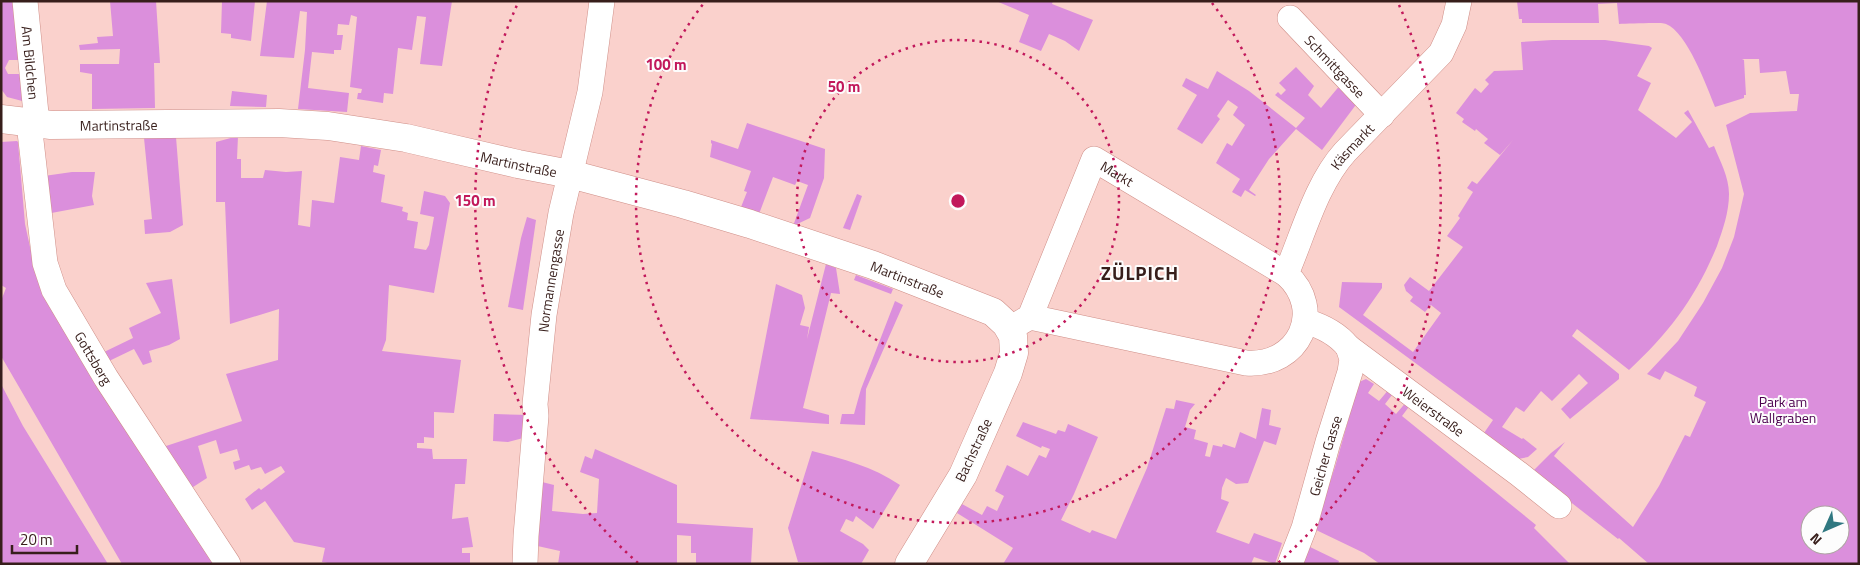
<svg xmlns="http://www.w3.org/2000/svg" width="1860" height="565" font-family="'Titillium Web',sans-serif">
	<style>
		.green { fill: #db8fdc; fill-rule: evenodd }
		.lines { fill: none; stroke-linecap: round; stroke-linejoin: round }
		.street-casing { stroke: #cf8f88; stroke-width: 26 }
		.secondary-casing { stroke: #cf8f88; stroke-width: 29 }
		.street { stroke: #fff; stroke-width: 25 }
		.secondary { stroke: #fff; stroke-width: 28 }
		.ring { fill: none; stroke: #c2185b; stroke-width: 2.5; stroke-dasharray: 2.5 5 }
		.labels { text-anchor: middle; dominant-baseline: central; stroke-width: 4; stroke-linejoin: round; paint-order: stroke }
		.street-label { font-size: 14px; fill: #371e1b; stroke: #fdfdfd }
		.park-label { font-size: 14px; fill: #4c004f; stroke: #fdfdfd }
		.district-label { font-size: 19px; font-weight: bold; letter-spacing: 1px; fill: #371e1b; stroke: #fdfdfd }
		.centre { fill: #c2185b; stroke: #fdfdfd; stroke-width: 2.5 }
		.ring-label { font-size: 15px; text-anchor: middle; font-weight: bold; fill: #c2185b; stroke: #fdfdfd; stroke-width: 4; stroke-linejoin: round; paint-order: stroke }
	</style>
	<rect width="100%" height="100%" fill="#fad1cc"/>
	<g class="green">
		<path d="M1,1H17L21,60H9L5,68L8,74H22L26,102L7,97L1,89Z"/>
		<path d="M110,1H156L160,63H154L155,108L92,109V74L80,72V64H119L120,49L80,50L79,45L98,43L97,37L113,36Z"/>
		<path d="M222,1H255L251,41L231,38V34L221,33Z"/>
		<path d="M267,1H452L442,66L420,64L426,17L417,16L412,50L398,48L393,94L384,93L383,103L357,99L358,93H361L362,89L350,87L357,17L351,15L349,25L338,24L337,35H343L341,50H334V54L312,52L308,88L349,93L347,112L298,109L305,50L307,12L300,11L294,58L260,56Z"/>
		<path d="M996,1H1053L1052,4L1093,20L1079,51L1065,41L1049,34L1041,51L1019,42L1029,15Z"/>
		<path d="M1517,1H1859V564H1649L1619,538L1618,539L1532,472L1551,453L1565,442L1554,456L1633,527L1659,486L1685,435L1690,437L1706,402L1694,396L1697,387L1665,371L1660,380L1647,374L1678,341L1703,303L1722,268L1734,237L1744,194L1726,125L1750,113L1797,111L1799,94H1790L1786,71L1760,73L1759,59H1742L1744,60L1746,95H1744V98L1715,107C1707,87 1687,32 1666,24C1660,22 1628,24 1619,24L1617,3L1598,4L1599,23H1522V19H1519ZM1810,515H1840V545H1810Z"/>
		<path d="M1552,40H1605L1649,46L1652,48L1637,76L1651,83L1638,110L1676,138L1692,122L1684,113L1688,110L1709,148L1714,146C1720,161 1729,177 1729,194C1729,212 1723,229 1717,246C1696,297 1670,332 1629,370L1577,329L1572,336L1619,374V379L1570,419L1561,409L1588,383L1579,374L1552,401L1541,391L1524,412L1516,407L1502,427L1522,439L1523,438L1537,449L1528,457L1518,459L1484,433L1493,420L1339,307L1342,282L1382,283V288L1363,315L1413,352L1441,313L1431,305L1425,312L1410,301L1413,297L1406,291L1404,285L1410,277L1429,291L1463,247L1447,236L1460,218L1458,216L1473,192L1467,188L1472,181L1477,184L1513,140L1500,155L1484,143L1488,139L1476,129L1475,131L1462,122L1464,119L1456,113L1475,88L1481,93L1489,84L1485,80L1494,71L1523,70L1521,42Z"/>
		<path d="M1296,67L1314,86L1308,95L1321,108L1341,84L1358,102L1322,150L1296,129L1269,159L1249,190L1256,195L1255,196L1245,190L1241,197L1232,192L1240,179L1216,163L1227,143L1232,146L1245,125L1233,115L1238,107L1228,100L1217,116L1220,119L1202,144L1177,129L1197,95L1182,86L1186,78L1208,89L1217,71L1249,91L1296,128L1305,118L1275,95L1278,92L1281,95L1286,90L1279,83Z"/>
		<path d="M232,91L267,95L266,107L230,106Z"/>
		<path d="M747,123L825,149L824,178L810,218L793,226L808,185L797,181L795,185L773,177L759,214L741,207L747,192L744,191L751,171L710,157L712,144L711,143V140L738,149Z"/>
		<path d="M238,136L237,159H241V178H263L265,170L286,172L302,171L298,225L310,227L312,200L334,203L340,157L359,160L361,146L381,150L378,166L374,165L373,172L385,175L381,202L403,207L402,211L408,213L407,220L418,222L414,248L426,250L429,245L434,217L420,214L424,191L445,196L450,203L434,293L389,285L386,340L382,351L461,360L454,413L434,412V438L424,437V443H417V448L432,449L433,459H467L465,484H455L452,519L468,517L473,547L462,548V553H470V564H333L322,562L325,548L294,542L265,501L252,510L245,499L259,488L261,490L285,472L281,466L265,474L261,467L251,470L249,465L235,470L233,462L240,460L237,449L220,454L216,440L198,446L207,478L190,489L163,447L242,421L226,374L278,360L279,309L230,324L225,202H216V142Z"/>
		<path d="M176,137L183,225L170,232L145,234L144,220L152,219L144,138Z"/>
		<path d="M17,141L18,142L25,224L37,279L87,366L216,564H122L1,356V301L6,288L1,285V142Z"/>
		<path d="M72,172H95L92,196L94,205L46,214L44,176Z"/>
		<path d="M857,194L862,196L850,230L843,228Z"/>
		<path d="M527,217L536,220L523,310L508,307L521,238Z"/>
		<path d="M826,264L836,268L840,294L831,293L803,408L829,415V424L750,419L776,284L802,295L805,308L800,325L809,327L807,339Z"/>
		<path d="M856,275L893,289L891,294L854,280Z"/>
		<path d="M172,279L180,339L169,345L149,351L152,362L143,365L134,349L107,362L102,353L133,338L129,328L161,313L146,283Z"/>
		<path d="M895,301L903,305L866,389L865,425L840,424L842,414H854L861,389Z"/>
		<path d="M1366,379L1374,384L1368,393L1379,401L1390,388L1395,391L1385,404L1396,414L1408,400L1411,404L1402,416L1536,525L1534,528L1570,564H1380L1364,553L1314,529L1335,467L1359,382Z"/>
		<path d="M1,384L23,426L108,564H1Z"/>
		<path d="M1176,400L1195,404L1190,410L1185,427L1196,430L1194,439L1208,443L1205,456L1210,457L1213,445L1222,447L1223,444L1235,448L1240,432L1256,439L1262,408L1271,410L1269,425L1281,428L1276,445L1264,441L1248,483L1236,484L1226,478L1222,488L1221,499L1229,502L1216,532L1249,544L1254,533L1282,543L1275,564L1254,557L1251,564H1003L1013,548L957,513L962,504L982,515L987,506L997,511L1004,496L995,491L1007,465L1028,476L1039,455L1046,458L1050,449L1042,446L1041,448L1016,436L1023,422L1056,434L1058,430L1065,432L1068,424L1098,437L1074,494L1061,520L1090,533L1092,530L1116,539L1147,468L1166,408L1174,409Z"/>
		<path d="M494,414L530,415L527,437L508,442L493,441Z"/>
		<path d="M595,449L677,485V523L753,528L751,564H696V553H691V536L677,535V564H558L560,551L533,545L538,481L554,485L552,511L583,514L597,513L599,479L580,472L585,456L592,459Z"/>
		<path d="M812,451C843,459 872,466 900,485L873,529L856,516L853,522L846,519L840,531L863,544L869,550L861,564L798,562L788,528Z"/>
		<path d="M1308,546L1339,561L1338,564H1302Z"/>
	</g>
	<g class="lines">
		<g class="street-casing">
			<g id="street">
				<path id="s1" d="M25,1L37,124"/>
				<path id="s2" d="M1290,18L1382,115"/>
				<path id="s3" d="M29,123L45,263L54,290L106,378L228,564"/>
				<path id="s4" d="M1030,317L1246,363C1299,367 1326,310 1286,274C1303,235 1316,184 1345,152L1441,53L1454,25L1459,1"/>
				<path id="s5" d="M1305,321C1322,326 1337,333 1348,347L1519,474L1559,506"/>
				<path id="s6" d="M1016,325L1030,317L1094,159L1286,274"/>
				<path id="s7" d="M525,564L526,536L536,416L535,404L544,315L561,213L590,92L602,1"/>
				<path id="s8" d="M1290,564L1304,528L1328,442L1350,372L1352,359L1348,347"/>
			</g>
		</g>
		<g class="secondary-casing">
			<g id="secondary">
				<path id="s9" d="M1,119L51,125L279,123L328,126L406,138L518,164L570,174L683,204L750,224L873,265L993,312L1006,324L1013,336L1014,353L1008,373L963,475L909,564"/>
			</g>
		</g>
		<use href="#street" class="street"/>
		<use href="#secondary" class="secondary"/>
	</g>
	<g class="ring">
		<circle cx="958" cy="201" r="161"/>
		<path d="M1212 3A322 322 0 1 1 704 3"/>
		<path d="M638 563A483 483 0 0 1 517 5M1399 5A483 483 0 0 1 1278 563"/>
	</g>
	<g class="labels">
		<g class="street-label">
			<text stroke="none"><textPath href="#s1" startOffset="62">Am Bildchen</textPath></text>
			<text stroke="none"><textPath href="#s2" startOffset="66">Schmittgasse</textPath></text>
			<text stroke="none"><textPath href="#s9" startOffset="118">Martinstraße</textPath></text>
			<text stroke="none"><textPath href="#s4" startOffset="498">Käsmarkt</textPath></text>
			<text stroke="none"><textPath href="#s9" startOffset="522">Martinstraße</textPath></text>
			<text stroke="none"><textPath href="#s6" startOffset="214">Markt</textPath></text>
			<text stroke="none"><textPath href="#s9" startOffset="928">Martinstraße</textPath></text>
			<text stroke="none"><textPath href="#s7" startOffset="285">Normannengasse</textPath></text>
			<text stroke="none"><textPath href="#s3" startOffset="248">Gottsberg</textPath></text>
			<text stroke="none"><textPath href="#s5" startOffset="158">Weierstraße</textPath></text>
			<text transform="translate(973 450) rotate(-65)">Bachstraße</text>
			<text stroke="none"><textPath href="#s8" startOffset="114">Geicher Gasse</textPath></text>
		</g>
		<g class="park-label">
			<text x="1783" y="401">Park am<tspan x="1783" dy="16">Wallgraben</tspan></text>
		</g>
		<g class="district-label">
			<text x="1140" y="272">ZÜLPICH</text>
		</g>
	</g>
	<circle cx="958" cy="201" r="8" class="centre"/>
	<g class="ring-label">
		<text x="666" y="70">100 m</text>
		<text x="844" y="92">50 m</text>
		<text x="475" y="206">150 m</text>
	</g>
	<rect width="1860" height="565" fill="none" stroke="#371e1b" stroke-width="5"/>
	<g transform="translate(1825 530) rotate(225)"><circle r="24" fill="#fdfdfd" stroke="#aea4a3"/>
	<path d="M0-4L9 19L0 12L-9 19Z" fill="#307881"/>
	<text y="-8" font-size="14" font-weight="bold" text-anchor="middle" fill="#371e1b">N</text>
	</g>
	<path d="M12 545v8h65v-8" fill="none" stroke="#371e1b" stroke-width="2.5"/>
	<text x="20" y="545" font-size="15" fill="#371e1b" stroke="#fdfdfd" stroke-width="4" paint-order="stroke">20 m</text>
</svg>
